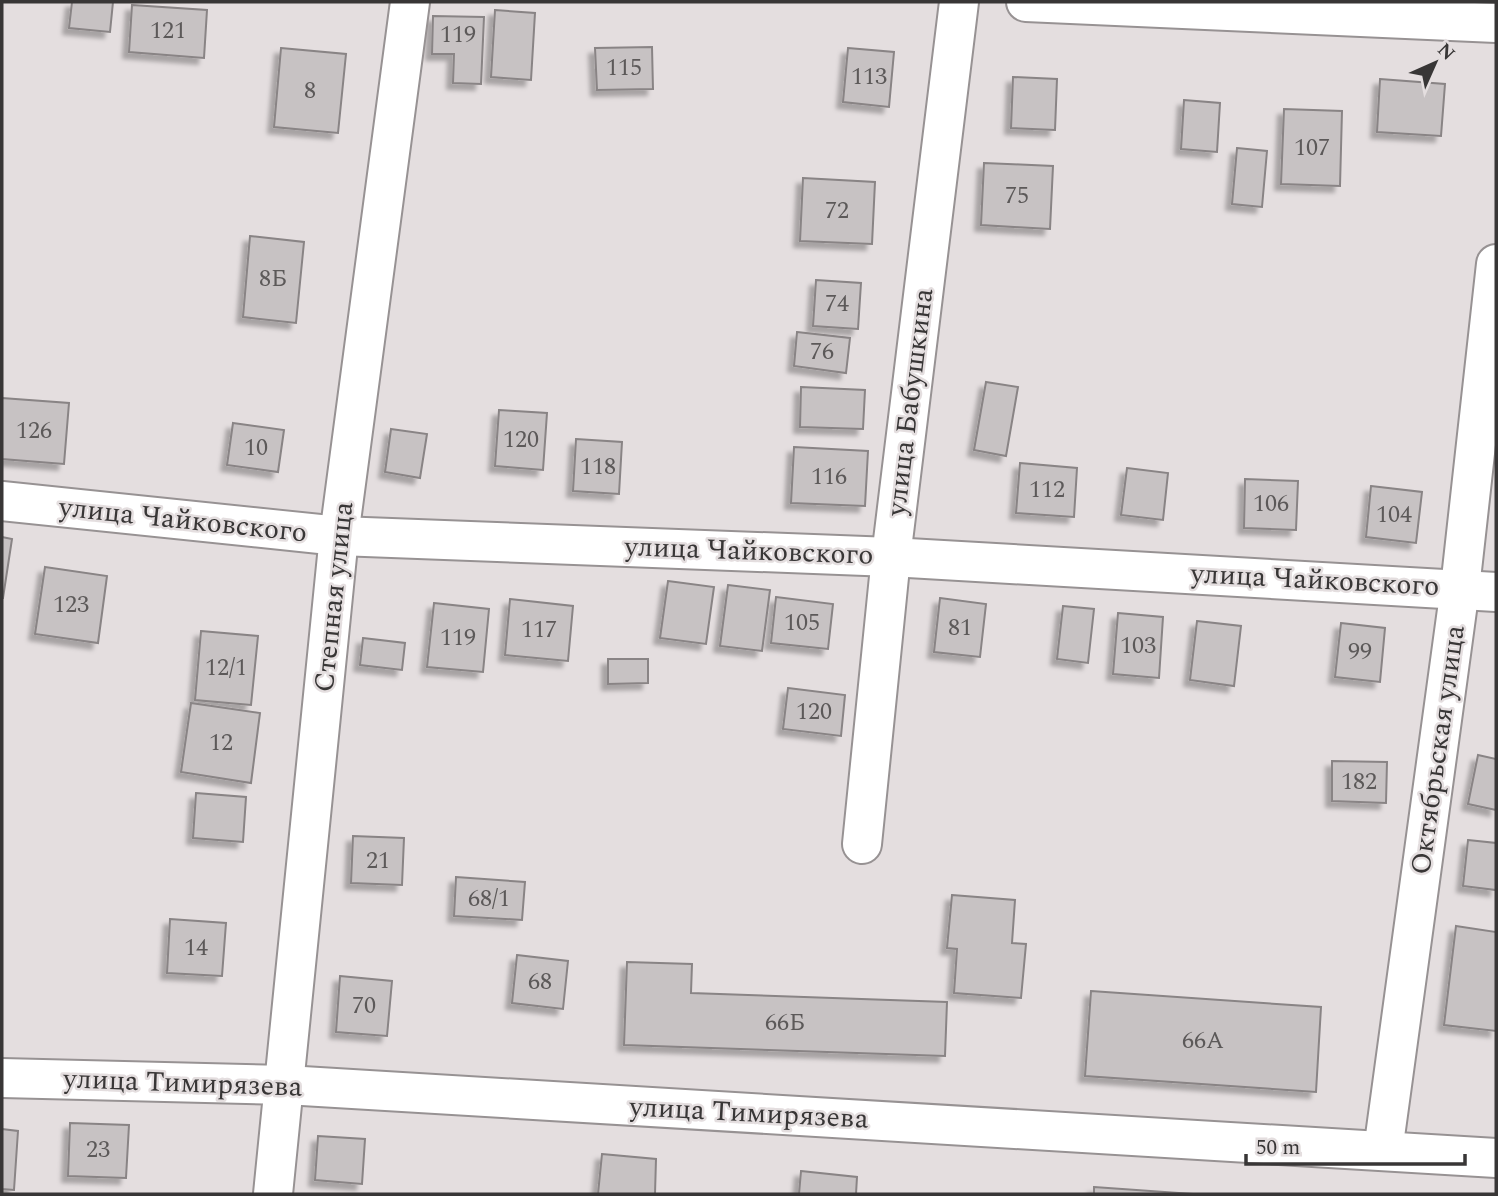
<svg xmlns="http://www.w3.org/2000/svg" width="1498" height="1196" font-family="Spectral,serif">
	<style>
		.building { fill: #c7c2c3; stroke: #898485; stroke-width: 2; filter: url(#shadow) }
		.lines { fill: none; stroke-linecap: round; stroke-linejoin: round }
		.minor-casing { stroke: #979293; stroke-width: 42 }
		.minor { stroke: #fff; stroke-width: 38 }
		.labels { text-anchor: middle; dominant-baseline: central; stroke-width: 5; stroke-linejoin: round; paint-order: stroke }
		.number-label { font-size: 24px; fill: #5c5959 }
		.street-label { font-size: 28px; fill: #383636; stroke: #e4dedf }
	</style>
	<defs>
		<filter id="shadow"><feDropShadow dx="-6" dy="6" stdDeviation="2" flood-color="#0004"/></filter>
	</defs>
	<rect width="100%" height="100%" fill="#e4dedf"/>
	<g class="building">
		<path d="M72,2H113L110,32L69,28Z"/>
		<path d="M132,5L207,10L204,58L129,52Z"/>
		<path d="M495,10L535,13L531,80L491,77Z"/>
		<path d="M433,16L484,17L481,84L453,83L454,54H432Z"/>
		<path d="M652,47L653,89L597,90L595,48Z"/>
		<path d="M281,48L346,54L338,133L274,127Z"/>
		<path d="M848,48L894,52L889,107L843,102Z"/>
		<path d="M1013,77L1057,79L1055,130L1011,128Z"/>
		<path d="M1380,79L1445,84L1441,136L1377,132Z"/>
		<path d="M1184,100L1220,103L1217,152L1181,149Z"/>
		<path d="M1284,109L1342,111L1340,186L1281,184Z"/>
		<path d="M1237,148L1267,151L1262,207L1232,204Z"/>
		<path d="M984,163L1053,166L1050,229L981,225Z"/>
		<path d="M803,178L875,182L872,244L800,241Z"/>
		<path d="M250,236L304,242L296,323L243,317Z"/>
		<path d="M816,280L861,283L858,329L813,326Z"/>
		<path d="M797,332L850,338L846,373L794,366Z"/>
		<path d="M986,382L1018,387L1006,456L974,450Z"/>
		<path d="M801,387L865,390L863,429L800,427Z"/>
		<path d="M2,398L69,403L64,464L2,459Z"/>
		<path d="M499,410L547,413L543,470L495,466Z"/>
		<path d="M233,423L284,430L278,472L227,465Z"/>
		<path d="M391,429L427,434L420,478L385,472Z"/>
		<path d="M576,439L622,442L619,494L573,491Z"/>
		<path d="M794,447L868,451L865,506L791,503Z"/>
		<path d="M1020,463L1077,468L1074,517L1016,513Z"/>
		<path d="M1127,468L1168,473L1163,520L1121,515Z"/>
		<path d="M1245,479L1298,481L1296,530L1244,528Z"/>
		<path d="M1371,486L1422,492L1416,543L1366,537Z"/>
		<path d="M2,537L12,539L3,598H2Z"/>
		<path d="M45,567L107,576L98,643L35,634Z"/>
		<path d="M668,581L714,587L706,644L660,638Z"/>
		<path d="M728,585L770,590L762,651L720,646Z"/>
		<path d="M776,597L833,604L828,649L771,643Z"/>
		<path d="M940,598L986,604L980,657L934,652Z"/>
		<path d="M510,599L573,606L568,661L505,655Z"/>
		<path d="M434,603L489,609L483,672L427,667Z"/>
		<path d="M1063,606L1094,609L1088,663L1057,659Z"/>
		<path d="M1118,613L1163,617L1159,678L1113,674Z"/>
		<path d="M1197,621L1241,626L1234,686L1190,680Z"/>
		<path d="M1341,623L1385,628L1380,682L1335,677Z"/>
		<path d="M201,631L258,636L251,705L195,700Z"/>
		<path d="M363,638L405,643L402,670L360,665Z"/>
		<path d="M608,659H648V683L608,684Z"/>
		<path d="M788,688L845,695L841,736L783,729Z"/>
		<path d="M191,703L260,713L251,783L181,772Z"/>
		<path d="M1478,755L1496,759V810L1468,804Z"/>
		<path d="M1332,761L1387,762L1386,803L1332,801Z"/>
		<path d="M196,793L246,797L243,842L193,838Z"/>
		<path d="M353,836L404,838L402,885L351,883Z"/>
		<path d="M1468,840L1496,843V890L1463,886Z"/>
		<path d="M456,877L525,882L522,920L454,916Z"/>
		<path d="M952,895L1015,900L1012,943L1026,944L1021,998L954,993L957,949L947,948Z"/>
		<path d="M170,919L226,923L222,976L167,973Z"/>
		<path d="M1456,926L1496,932V1031L1444,1025Z"/>
		<path d="M517,955L568,961L563,1009L512,1003Z"/>
		<path d="M627,962L692,964L691,993L947,1002L945,1056L624,1045Z"/>
		<path d="M340,976L392,981L387,1036L336,1032Z"/>
		<path d="M1091,991L1321,1007L1316,1092L1085,1076Z"/>
		<path d="M70,1123L129,1125L126,1178L68,1176Z"/>
		<path d="M2,1129L18,1131L14,1190L2,1189Z"/>
		<path d="M318,1136L365,1139L362,1184L315,1180Z"/>
		<path d="M602,1154L656,1159L655,1194H598Z"/>
		<path d="M801,1171L857,1177L856,1194H799Z"/>
		<path d="M1094,1187L1193,1194H1094Z"/>
	</g>
	<g class="lines">
		<g class="minor-casing">
			<g id="minor">
				<path d="M1026,2L1496,23"/>
				<path d="M2,501L339,536L891,557L1496,592"/>
				<path d="M862,844L891,557L959,2"/>
				<path d="M2,1078L286,1085L1496,1158"/>
				<path d="M1383,1151L1460,588L1496,264"/>
				<path d="M273,1194L339,536L410,2"/>
			</g>
		</g>
		<use href="#minor" class="minor"/>
	</g>
	<g class="labels">
		<g class="number-label">
			<text x="168" y="31">121</text>
			<text x="458" y="35">119</text>
			<text x="624" y="68">115</text>
			<text x="869" y="77">113</text>
			<text x="310" y="91">8</text>
			<text x="1312" y="148">107</text>
			<text x="1017" y="196">75</text>
			<text x="837" y="211">72</text>
			<text x="273" y="279">8Б</text>
			<text x="837" y="304">74</text>
			<text x="822" y="352">76</text>
			<text x="34" y="431">126</text>
			<text x="521" y="440">120</text>
			<text x="256" y="448">10</text>
			<text x="598" y="467">118</text>
			<text x="829" y="477">116</text>
			<text x="1047" y="490">112</text>
			<text x="1271" y="504">106</text>
			<text x="1394" y="515">104</text>
			<text x="71" y="605">123</text>
			<text x="802" y="623">105</text>
			<text x="960" y="628">81</text>
			<text x="539" y="630">117</text>
			<text x="458" y="638">119</text>
			<text x="1138" y="646">103</text>
			<text x="1360" y="652">99</text>
			<text x="226" y="668">12/1</text>
			<text x="814" y="712">120</text>
			<text x="221" y="743">12</text>
			<text x="1359" y="782">182</text>
			<text x="378" y="861">21</text>
			<text x="489" y="899">68/1</text>
			<text x="196" y="948">14</text>
			<text x="540" y="982">68</text>
			<text x="364" y="1006">70</text>
			<text x="785" y="1023">66Б</text>
			<text x="1203" y="1041">66А</text>
			<text x="98" y="1150">23</text>
		</g>
		<g class="street-label">
			<text transform="translate(910 402) rotate(-83)">улица Бабушкина</text>
			<text transform="translate(183 520) rotate(6)">улица Чайковского</text>
			<text transform="translate(749 551) rotate(2)">улица Чайковского</text>
			<text transform="translate(1315 580) rotate(3)">улица Чайковского</text>
			<text transform="translate(334 597) rotate(-84)">Степная улица</text>
			<text transform="translate(1438 750) rotate(-82)">Октябрьская улица</text>
			<text transform="translate(183 1083) rotate(2)">улица Тимирязева</text>
			<text transform="translate(749 1113) rotate(3)">улица Тимирязева</text>
		</g>
	</g>
	<rect width="1498" height="1196" fill="none" stroke="#383636" stroke-width="7"/>
	<g transform="translate(1435 63) rotate(45)" stroke="#e4dedf" stroke-width="5" paint-order="stroke">
	<path d="M0-5L12 26L0 18L-12 26Z" fill="#383636"/>
	<text y="-10" font-size="19" font-weight="bold" text-anchor="middle" fill="#383636">N</text>
	</g>
	<path d="M1246 1154v10h219v-10" fill="none" stroke="#383636" stroke-width="3.5"/>
	<text x="1256" y="1154" font-size="21" fill="#383636" stroke="#e4dedf" stroke-width="5" paint-order="stroke">50 m</text>
</svg>
